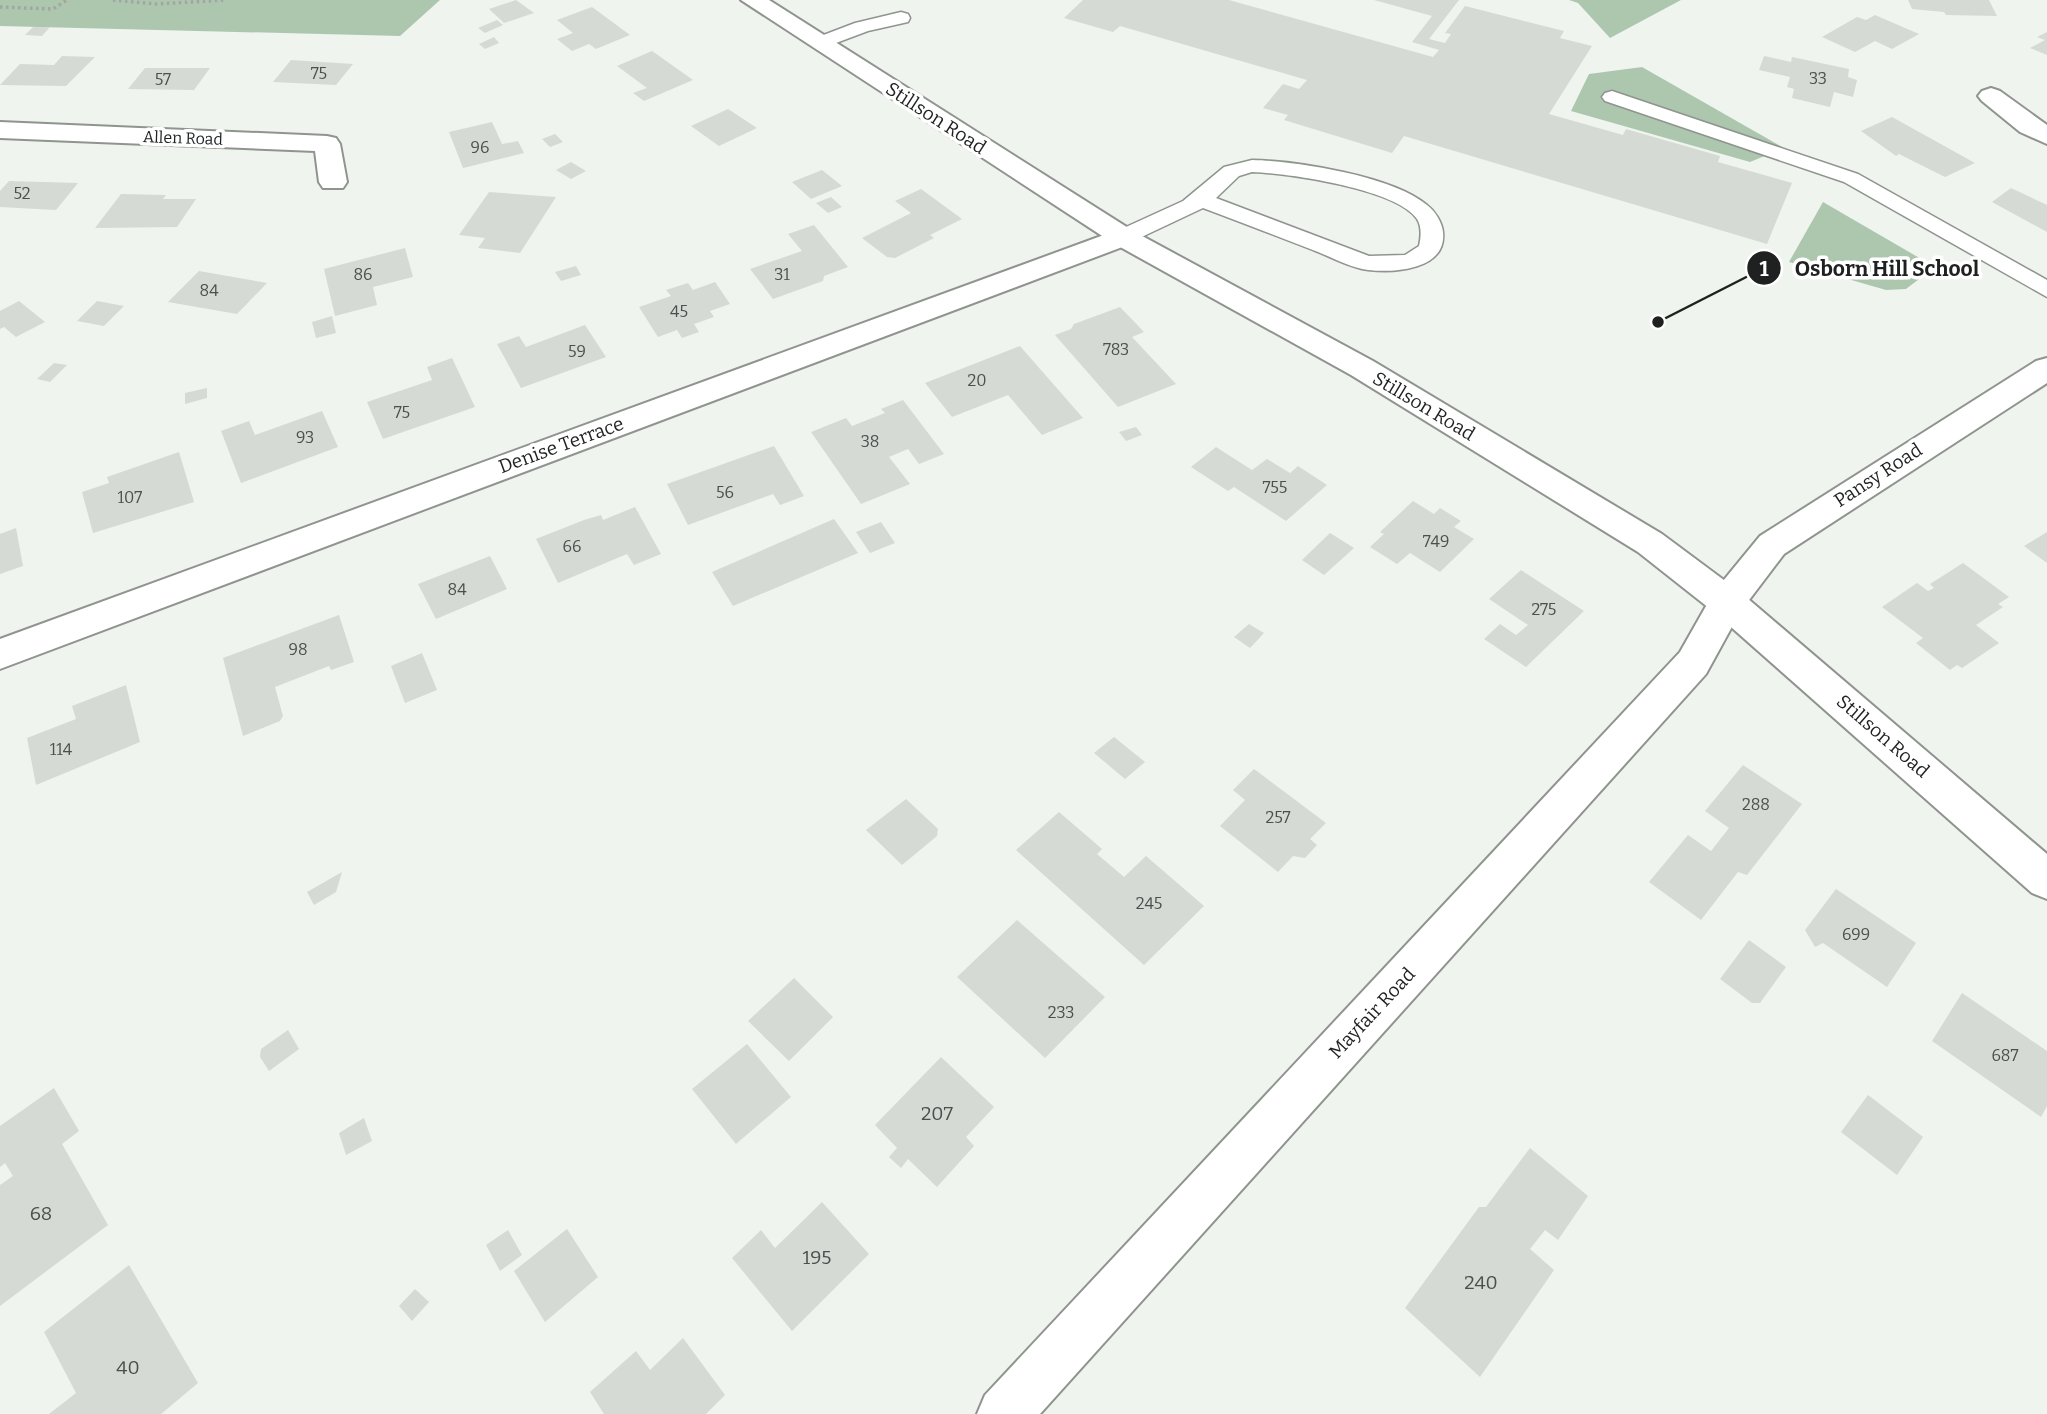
<svg xmlns="http://www.w3.org/2000/svg" width="2047" height="1414" font-family="Bitter,serif">
	<style>
		.green { fill: #adc7af }
		.building { fill: #d5dad5 }
		.lines { fill: none; stroke-linecap: round; stroke-linejoin: round }
		.service-casing { stroke: #8f948f; stroke-width: 3 }
		.minor-casing { stroke: #8f948f; stroke-width: 4 }
		.secondary-casing { stroke: #8f948f; stroke-width: 4 }
		.path { stroke: #a2a6a2; stroke-width: 3.5; stroke-dasharray: 2.5 3.5; stroke-linecap: butt }
		.service { fill: #fff; fill-rule: evenodd }
		.minor { fill: #fff; fill-rule: evenodd }
		.secondary { fill: #fff; fill-rule: evenodd }
		.labels { text-anchor: middle; dominant-baseline: central; stroke-width: 7; stroke-linejoin: round; paint-order: stroke }
		.number-label { font-size: 16px; fill: #4c4f4d }
		.far-street-label { font-size: 16px; fill: #1f2120; stroke: #fff }
		.street-label { font-size: 19px; fill: #1f2120; stroke: #fff }
		.near-number-label { font-size: 19px; fill: #4c4f4d }
		.leader { fill: none; stroke: #1f2120; stroke-width: 2.5 }
		.callout-dot { fill: #1f2120; stroke: #fff; stroke-width: 2.5 }
		.mark-label { font-size: 21px; text-anchor: middle; font-weight: bold; fill: #fff }
		.callout-label { font-size: 21px; text-anchor: middle; font-weight: bold; fill: #1f2120; stroke: #fff; stroke-width: 7; stroke-linejoin: round; paint-order: stroke }
	</style>
	<rect width="100%" height="100%" fill="#eff4ef"/>
	<g class="green">
		<path d="M0,0H440L400,36L0,26Z"/>
		<path d="M1569,0H1681L1610,38L1578,3Z"/>
		<path d="M1642,67L1784,148L1750,162L1571,111L1589,74Z"/>
		<path d="M1823,202L1935,267L1906,289L1886,290L1789,262Z"/>
	</g>
	<g class="building">
		<path d="M516,0L534,13L504,23L489,9Z"/>
		<path d="M1083,0H1229L1433,57L1439,50L1412,42L1432,16L1374,0H1459L1429,39L1445,43L1451,34L1445,33L1465,6L1564,31L1560,38L1592,46L1549,114L1623,135L1626,129L1720,156L1718,162L1792,183L1767,244L1404,136L1392,153L1284,120L1288,115L1263,108L1283,84L1299,89L1307,80L1120,26L1113,32L1064,18Z"/>
		<path d="M1908,0H1989L1997,16L1946,15L1944,12L1912,9Z"/>
		<path d="M592,7L630,35L596,49L589,44L572,51L557,39L573,33L557,20Z"/>
		<path d="M1875,15L1919,34L1892,49L1875,41L1855,52L1822,37L1857,17L1866,20Z"/>
		<path d="M497,20L503,25L485,33L478,28Z"/>
		<path d="M33,27H50L42,36L25,35Z"/>
		<path d="M2047,32V55L2030,48L2045,40L2037,37Z"/>
		<path d="M494,37L499,43L485,49L479,44Z"/>
		<path d="M652,51L693,80L644,101L633,93L647,88L617,66Z"/>
		<path d="M62,56L95,57L66,86L0,85L20,64L54,65Z"/>
		<path d="M1764,56L1791,62L1792,57L1849,69L1848,77L1857,80L1853,97L1834,92L1830,107L1792,98L1794,89L1787,87L1790,77L1759,70Z"/>
		<path d="M291,60L353,64L336,85L273,82Z"/>
		<path d="M145,68H210L194,90L128,89Z"/>
		<path d="M728,109L757,128L719,146L691,126Z"/>
		<path d="M1892,117L1975,163L1945,177L1899,154L1896,156L1861,131Z"/>
		<path d="M492,122L502,144L518,141L524,153L463,168L449,132Z"/>
		<path d="M555,134L563,142L550,147L542,139Z"/>
		<path d="M571,162L586,171L571,179L556,170Z"/>
		<path d="M822,170L842,186L811,199L792,182Z"/>
		<path d="M9,181L78,183L56,210L0,207V191Z"/>
		<path d="M2011,188L2047,205V232L1992,202Z"/>
		<path d="M921,189L962,219L930,235L934,238L895,258L887,257L862,238L911,213L895,201Z"/>
		<path d="M489,192L556,197L520,253L478,248L485,238L459,235Z"/>
		<path d="M121,194L166,195L163,199H196L177,227L95,228Z"/>
		<path d="M831,197L842,207L828,213L816,203Z"/>
		<path d="M814,225L848,267L824,276L823,281L773,299L750,269L802,251L788,234Z"/>
		<path d="M405,248L413,277L373,287L377,305L335,316L324,269Z"/>
		<path d="M576,266L581,275L561,281L555,272Z"/>
		<path d="M199,271L267,283L237,314L168,302Z"/>
		<path d="M715,282L730,304L710,311L714,317L694,324L699,332L682,338L677,330L658,337L639,307L671,296L666,290L688,283L693,290Z"/>
		<path d="M19,301L45,322L16,337L4,327L0,329V311Z"/>
		<path d="M97,301L124,306L104,326L77,321Z"/>
		<path d="M1120,307L1144,332L1132,337L1176,384L1118,407L1055,335L1071,329L1074,324Z"/>
		<path d="M332,316L336,333L316,338L312,322Z"/>
		<path d="M585,325L606,357L521,388L497,344L519,336L526,347Z"/>
		<path d="M1020,346L1083,418L1042,435L1008,395L952,417L925,383Z"/>
		<path d="M452,358L475,407L383,439L367,402L432,380L427,367Z"/>
		<path d="M54,363L67,365L50,382L37,379Z"/>
		<path d="M207,388V398L185,404V393Z"/>
		<path d="M903,400L944,454L919,464L908,449L889,457L910,484L861,504L811,432L846,418L852,426L885,413L881,409Z"/>
		<path d="M322,411L338,447L241,483L221,431L249,421L255,435Z"/>
		<path d="M1136,427L1142,435L1126,441L1119,432Z"/>
		<path d="M774,446L804,496L780,505L773,494L688,525L667,484Z"/>
		<path d="M1216,447L1252,470L1267,459L1290,473L1298,466L1327,485L1286,521L1234,487L1228,491L1191,467Z"/>
		<path d="M179,452L194,502L93,533L82,492L109,483L107,477Z"/>
		<path d="M1413,501L1434,514L1440,508L1461,521L1454,527L1474,539L1440,572L1410,553L1397,564L1370,547L1384,534L1380,532Z"/>
		<path d="M635,507L661,554L634,565L627,554L558,583L536,539L584,520L601,515L603,520Z"/>
		<path d="M834,519L858,553L733,606L712,572Z"/>
		<path d="M881,522L895,543L870,553L856,532Z"/>
		<path d="M16,528L23,566L0,574V534Z"/>
		<path d="M2047,532V563L2024,546Z"/>
		<path d="M1330,533L1354,548L1324,575L1302,560Z"/>
		<path d="M490,556L507,589L436,619L418,584Z"/>
		<path d="M1963,563L2009,597L1998,604L2003,607L1976,625L1999,643L1962,668L1957,665L1950,670L1916,643L1923,638L1882,607L1917,583L1928,591L1934,588L1930,584Z"/>
		<path d="M1521,570L1584,611L1526,667L1484,639L1500,624L1516,635L1528,625L1489,599Z"/>
		<path d="M339,615L354,662L331,670L329,666L275,687L283,716L280,721L243,736L223,658Z"/>
		<path d="M1249,624L1264,633L1250,648L1234,637Z"/>
		<path d="M422,653L437,690L405,703L391,666Z"/>
		<path d="M126,685L140,742L36,785L27,738L76,719L72,706Z"/>
		<path d="M1114,737L1145,762L1125,779L1094,753Z"/>
		<path d="M1743,765L1802,804L1747,875L1738,872L1701,920L1649,882L1688,835L1711,851L1729,828L1705,811Z"/>
		<path d="M1254,769L1326,823L1310,839L1317,845L1305,858L1293,856L1278,872L1220,826L1245,800L1233,790Z"/>
		<path d="M906,799L938,829L937,836L902,865L866,830Z"/>
		<path d="M1059,812L1102,849L1097,854L1124,877L1146,856L1204,906L1144,965L1016,850Z"/>
		<path d="M342,872L336,892L314,905L307,892Z"/>
		<path d="M1836,889L1916,943L1887,987L1823,943L1815,947L1805,930Z"/>
		<path d="M1017,920L1105,997L1045,1058L957,977Z"/>
		<path d="M1749,940L1786,967L1760,1003H1752L1720,979Z"/>
		<path d="M794,978L833,1017L789,1061L748,1021Z"/>
		<path d="M1962,993L2047,1051V1106L2041,1117L1932,1041Z"/>
		<path d="M288,1030L299,1049L269,1071L260,1057L261,1049Z"/>
		<path d="M747,1044L791,1097L736,1144L692,1089Z"/>
		<path d="M941,1057L994,1107L966,1137L974,1146L937,1187L908,1159L901,1168L889,1157L897,1148L875,1125Z"/>
		<path d="M54,1088L79,1131L62,1144L108,1225L0,1306V1185L13,1176L5,1163L0,1167V1126Z"/>
		<path d="M1868,1095L1923,1137L1897,1175L1841,1132Z"/>
		<path d="M364,1118L372,1141L346,1155L339,1133Z"/>
		<path d="M1530,1148L1588,1196L1558,1240L1545,1230L1530,1249L1554,1270L1480,1377L1405,1308L1479,1207H1486Z"/>
		<path d="M822,1202L869,1254L792,1331L732,1258L761,1230L775,1248Z"/>
		<path d="M567,1229L598,1277L545,1322L514,1271Z"/>
		<path d="M508,1230L522,1255L500,1271L486,1245Z"/>
		<path d="M129,1265L198,1383L161,1414H49L76,1393L44,1332Z"/>
		<path d="M415,1289L429,1302L412,1321L399,1306Z"/>
		<path d="M683,1338L725,1395L706,1414H604L590,1392L636,1351L650,1370Z"/>
	</g>
	<g class="lines">
		<g class="service-casing">
			<g id="service">
				<path d="M901,12L908,14L910,18L908,22L868,31L820,49L811,43L813,39L855,23Z"/>
				<path d="M1612,91L1858,174L2047,280V297L1844,182L1605,101L1602,97L1605,93Z"/>
				<path d="M1252,160C1297,161 1393,176 1427,205C1435,211 1442,222 1443,232C1447,270 1394,273 1368,270C1351,268 1333,258 1318,252C1279,237 1241,222 1203,208L1131,242L1123,244L1112,237L1115,232L1183,201L1224,167ZM1252,172C1287,173 1397,189 1417,219C1422,227 1421,237 1419,246L1405,255L1369,256L1216,198L1239,176Z"/>
			</g>
		</g>
		<g class="minor-casing">
			<g id="minor">
				<path d="M1991,88L2000,91L2047,125V144L2020,132L1982,101L1978,96L1982,91Z"/>
				<path d="M0,122L327,136L336,138L340,144L347,182L343,188H323L319,182L315,151L0,138Z"/>
				<path d="M1123,228L1133,231L1137,237L1133,243L0,669V639Z"/>
				<path d="M2047,358V383L1784,554L1740,612L1706,674L1040,1414H977L985,1395L1680,652L1714,592L1760,536L2036,361Z"/>
			</g>
		</g>
		<g class="secondary-casing">
			<path id="secondary" d="M741,0H769L1133,231L1373,361L1662,534L1740,592L2047,854V899L2032,893L1714,612L1638,552L1351,375L1113,243Z"/>
		</g>
		<g class="path">
			<path d="M113,0L156,4L225,0"/>
			<path d="M0,7L53,9L67,0"/>
		</g>
		<use href="#service" class="service"/>
		<use href="#minor" class="minor"/>
		<use href="#secondary" class="secondary"/>
	</g>
	<g class="labels">
		<g class="number-label">
			<text x="319" y="73">75</text>
			<text x="1818" y="78">33</text>
			<text x="163" y="79">57</text>
			<text x="480" y="147">96</text>
			<text x="22" y="193">52</text>
			<text x="363" y="274">86</text>
			<text x="782" y="274">31</text>
			<text x="209" y="290">84</text>
			<text x="679" y="311">45</text>
			<text x="1116" y="349">783</text>
			<text x="577" y="351">59</text>
			<text x="977" y="380">20</text>
			<text x="402" y="412">75</text>
			<text x="305" y="437">93</text>
			<text x="870" y="441">38</text>
			<text x="1275" y="487">755</text>
			<text x="725" y="492">56</text>
			<text x="130" y="497">107</text>
			<text x="1436" y="541">749</text>
			<text x="572" y="546">66</text>
			<text x="457" y="589">84</text>
			<text x="1544" y="609">275</text>
			<text x="298" y="649">98</text>
			<text x="61" y="749">114</text>
			<text x="1756" y="804">288</text>
			<text x="1278" y="817">257</text>
			<text x="1149" y="903">245</text>
			<text x="1856" y="934">699</text>
			<text x="1061" y="1012">233</text>
			<text x="2005" y="1055">687</text>
		</g>
		<g class="far-street-label">
			<text transform="translate(183 138) rotate(2)">Allen Road</text>
		</g>
		<g class="street-label">
			<text transform="translate(936 118) rotate(33)">Stillson Road</text>
			<text transform="translate(1424 406) rotate(31)">Stillson Road</text>
			<text transform="translate(561 445) rotate(-20)">Denise Terrace</text>
			<text transform="translate(1878 475) rotate(-33)">Pansy Road</text>
			<text transform="translate(1883 736) rotate(41)">Stillson Road</text>
			<text transform="translate(1372 1013) rotate(-47)">Mayfair Road</text>
		</g>
		<g class="near-number-label">
			<text x="937" y="1113">207</text>
			<text x="41" y="1213">68</text>
			<text x="817" y="1257">195</text>
			<text x="1481" y="1282">240</text>
			<text x="128" y="1367">40</text>
		</g>
	</g>
	<path class="leader" d="M1658 322L1764 268"/>
	<g class="callout-dot">
		<circle cx="1658" cy="322" r="7"/>
		<circle cx="1764" cy="268" r="18"/>
	</g>
	<g class="mark-label">
		<text x="1764" y="276">1</text>
	</g>
	<g class="callout-label">
		<text x="1887" y="276">Osborn Hill School</text>
	</g>
</svg>
